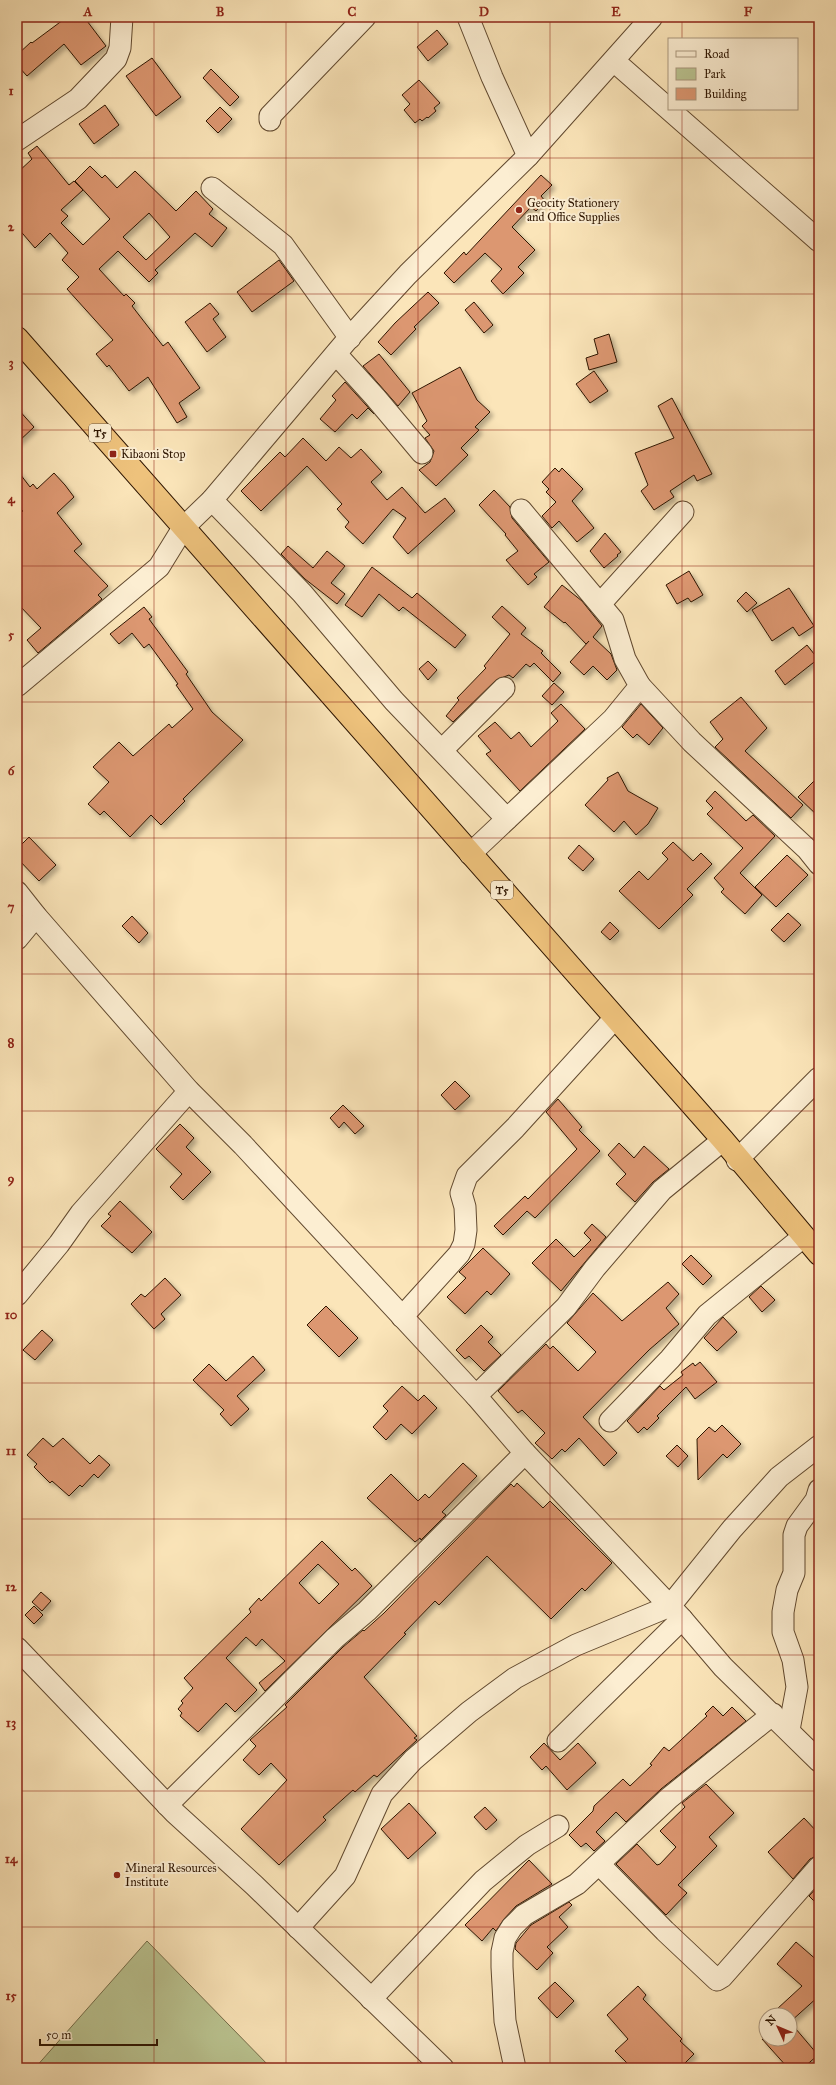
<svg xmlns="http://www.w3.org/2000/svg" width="836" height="2085" font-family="'IM FELL Great Primer',serif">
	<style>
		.green { fill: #bbc592; stroke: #746d4a }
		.building { fill: #dc9771; stroke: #2e1501; fill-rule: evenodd; filter: url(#shadow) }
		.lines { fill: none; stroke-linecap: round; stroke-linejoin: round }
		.minor-casing { stroke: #61492f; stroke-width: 23 }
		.highway-casing { stroke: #2e1501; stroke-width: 24 }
		.minor { stroke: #fceed2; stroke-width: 21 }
		.highway { stroke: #eec27c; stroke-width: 22 }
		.grid { fill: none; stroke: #8f2418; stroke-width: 1; stroke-opacity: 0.55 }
		.poi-dot { fill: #8f2418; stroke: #fceed2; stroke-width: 1.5 }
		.labels { text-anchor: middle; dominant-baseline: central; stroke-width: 4; stroke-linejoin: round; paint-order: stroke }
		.shield { fill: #fceed2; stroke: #6c5640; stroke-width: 1 }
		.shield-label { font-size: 11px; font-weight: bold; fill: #2e1501 }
		.poi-label { font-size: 12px; fill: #2e1501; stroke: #fceed2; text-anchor: start }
		.neatline { fill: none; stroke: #8f2418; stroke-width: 1.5 }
		.grid-label { font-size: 13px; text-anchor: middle; font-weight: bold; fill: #8f2418 }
	</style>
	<defs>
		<filter id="shadow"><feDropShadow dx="3.5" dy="3.5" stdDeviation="2" flood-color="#0004"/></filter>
	</defs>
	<rect width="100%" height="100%" fill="#fbe5b9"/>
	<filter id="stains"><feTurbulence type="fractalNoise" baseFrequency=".005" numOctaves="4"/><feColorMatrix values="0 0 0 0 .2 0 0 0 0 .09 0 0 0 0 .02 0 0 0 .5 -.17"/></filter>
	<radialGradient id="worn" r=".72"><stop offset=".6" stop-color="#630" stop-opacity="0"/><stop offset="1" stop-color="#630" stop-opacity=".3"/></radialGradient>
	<path class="green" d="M147,1941L271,2068H35Z"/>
	<g class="building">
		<path d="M67,17H84L106,46L81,65L64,44L27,76L17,65V55L31,42L32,43Z"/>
		<path d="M437,30L448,44L428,61L417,47Z"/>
		<path d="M152,58L181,97L156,116L126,76Z"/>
		<path d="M211,69L239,97L230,106L203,78Z"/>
		<path d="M419,80L440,103L434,108L436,111L428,118L427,117L422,121L420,119L415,123L404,110L410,104L402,95Z"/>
		<path d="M105,105L119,125L94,144L79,124Z"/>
		<path d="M220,107L232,119L218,133L206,121Z"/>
		<path d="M37,146L69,185L74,181L83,190L61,210L68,216L61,223L83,245L110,219L75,181L90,166L102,178L105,175L117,188L135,171L176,211L196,191L213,209L209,214L227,228L212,247L195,233L155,270L158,273L149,282L118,251L99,269L124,296L126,294L135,303L132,306L163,346L168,342L200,388L179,403L187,417L177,423L148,377L129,391L109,365L107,367L96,354L113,340L67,289L79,277L62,260L68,253L50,233L35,248L17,227V222L22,217L17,212V173L32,159L28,153ZM149,213L170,237L146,260L123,237Z"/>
		<path d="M541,175L552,185L541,196L545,201L536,211L531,207L512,227L535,250L518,267L524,273L503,294L491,281L502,269L485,253L454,283L444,273L464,252L466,255Z"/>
		<path d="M279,260L294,281L252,312L237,292Z"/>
		<path d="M428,292L439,303L414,327L416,329L391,355L378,342L395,323Z"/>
		<path d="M474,302L493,325L484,333L465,310Z"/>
		<path d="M210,303L219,314L213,319L226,337L207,352L185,322Z"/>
		<path d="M609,334L617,362L589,370L586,358L598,354L594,339Z"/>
		<path d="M379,354L410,392L398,406L363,366Z"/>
		<path d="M460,367L477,400L490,412L475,427L479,430L461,448L468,455L436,486L419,470L430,462L434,451L425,438L430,435L422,426L427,421L412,393Z"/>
		<path d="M594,371L608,391L590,403L576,384Z"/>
		<path d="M345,382L366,405L374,414L368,408L357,419L352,414L335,432L320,419L336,400L332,396Z"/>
		<path d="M672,398L712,474L697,481L694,475L670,491L674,497L654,510L641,491L648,485L635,453L674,438L658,406Z"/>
		<path d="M17,408L34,427L17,443Z"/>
		<path d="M303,438L326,461L339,447L351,458L361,449L382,472L371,482L387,500L402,487L425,513L445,498L455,511L408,554L393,537L406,518L393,509L363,544L345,527L349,522L337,509L342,504L307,466L261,511L241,491L280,452L285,457Z"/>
		<path d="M555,468L559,472L562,468L583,489L572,501L594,528L577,542L559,521L552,528L542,516L556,502L546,492L549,489L542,482Z"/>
		<path d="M17,470L30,487L33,484L37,489L54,473L65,485L74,497L57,513L82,544L74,551L108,586L98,595L102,599L38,653L27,640L41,628L17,603V516L23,511L17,505Z"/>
		<path d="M494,490L510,507L512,518L549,562L534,574L537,577L528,585L506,560L518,551L505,535L506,534L479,505Z"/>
		<path d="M605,533L621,552L617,555L618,556L604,568L590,551Z"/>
		<path d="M288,546L313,568L327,551L345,566L331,583L345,594L337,604L305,579L281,554Z"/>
		<path d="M372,567L412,598L417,593L466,635L455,648L403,607L399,611L379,594L362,617L345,605Z"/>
		<path d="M689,571L703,595L691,602L688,598L677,604L666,585Z"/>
		<path d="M562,585L582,601L602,626L593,637L611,654L617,670L607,680L593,666L584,675L570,662L589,641L586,644L565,622L564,623L544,607Z"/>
		<path d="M789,588L814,626L799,636L793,627L772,641L752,610Z"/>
		<path d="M746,592L757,603L747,612L737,601Z"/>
		<path d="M502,606L526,628L521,634L543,651L541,653L561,673L553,682L534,663L530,667L526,664L513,678L509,675L496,680L453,722L446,716L459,700L457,698L486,668L484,666L510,634L492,617Z"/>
		<path d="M144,607L152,617L149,619L188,672L186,674L212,712L243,740L183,799L185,801L161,825L151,815L130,837L104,811L100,815L88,804L109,782L93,767L119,742L133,756L169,724L172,728L193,709L176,685L178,684L149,644L144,648L132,633L119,644L110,634Z"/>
		<path d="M807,645L818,659L785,685L775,671Z"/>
		<path d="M428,661L437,670L428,680L419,669Z"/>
		<path d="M554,683L564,692L552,705L542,696Z"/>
		<path d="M741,697L767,728L745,751L803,805L791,818L715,747L723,739L710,722Z"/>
		<path d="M561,704L585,729L520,791L486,754L491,751L478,736L495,722L511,739L519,732L531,747L558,721L551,713Z"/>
		<path d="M641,704L663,728L649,745L637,734L633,738L622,727Z"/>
		<path d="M618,772L628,791L658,808L648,824L636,835L624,821L614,832L585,805L608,780L607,778Z"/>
		<path d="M819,776V817L798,797Z"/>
		<path d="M715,791L746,821L753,815L775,836L740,873L762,895L745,914L721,892L724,889L714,878L743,848L707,814L713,808L706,801Z"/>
		<path d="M29,837L56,865L39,881L17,858V849Z"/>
		<path d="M673,842L693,861L701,853L712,864L687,889L693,895L659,929L619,891L639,871L648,880L668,859L662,853Z"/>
		<path d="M579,845L594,859L583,871L568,858Z"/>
		<path d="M787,855L808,875L776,907L755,887Z"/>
		<path d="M788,913L801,925L784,942L771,930Z"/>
		<path d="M132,916L148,933L139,943L122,926Z"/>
		<path d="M610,922L619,931L610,940L601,932Z"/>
		<path d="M455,1081L470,1096L455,1110L441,1095Z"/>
		<path d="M558,1099L582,1127L579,1130L600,1151L535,1218L527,1211L503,1235L494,1226L525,1196L528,1199L577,1149L546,1112Z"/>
		<path d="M343,1105L364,1126L355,1134L344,1122L339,1128L330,1118Z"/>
		<path d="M180,1124L194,1138L186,1147L211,1172L183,1200L170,1187L182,1174L156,1149Z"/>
		<path d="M619,1143L634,1158L644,1146L669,1169L653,1182L635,1202L616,1184L626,1174L608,1155Z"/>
		<path d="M120,1201L152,1232L132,1253L101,1226L111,1216L108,1214Z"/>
		<path d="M592,1224L606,1237L561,1291L532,1263L556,1239L574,1257L591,1240L584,1233Z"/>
		<path d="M483,1248L510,1274L491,1295L487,1291L465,1314L447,1297L466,1278L459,1272Z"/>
		<path d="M691,1255L712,1276L703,1285L682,1264Z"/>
		<path d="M165,1278L181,1295L161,1314L165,1319L154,1329L131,1304L141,1294L145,1297Z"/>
		<path d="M668,1282L679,1294L666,1308L679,1324L649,1350L583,1417L617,1453L604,1466L579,1438L565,1452L562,1449L552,1459L535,1443L545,1433L522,1410L518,1413L498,1391L546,1344L550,1349L553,1346L578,1371L596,1352L567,1323L593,1293L622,1321Z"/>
		<path d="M761,1286L775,1300L762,1312L749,1297Z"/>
		<path d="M326,1306L358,1338L339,1357L307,1325Z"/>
		<path d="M723,1317L737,1332L717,1351L704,1338Z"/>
		<path d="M481,1325L493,1337L488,1342L501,1355L484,1371L469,1356L465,1359L456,1350Z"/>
		<path d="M42,1330L53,1340L35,1360L23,1350Z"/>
		<path d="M253,1356L265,1370L237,1396L249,1409L231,1426L220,1414L224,1410L193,1380L209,1364L226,1381Z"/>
		<path d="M700,1362L717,1382L695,1399L686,1387L657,1416L659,1418L647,1430L644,1427L638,1433L627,1421L660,1386L664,1390L683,1375L681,1372L693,1363L695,1366Z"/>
		<path d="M402,1386L418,1401L424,1395L437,1408L412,1434L401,1424L386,1440L373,1427L388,1411L383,1406Z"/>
		<path d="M722,1425L741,1444L727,1458L723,1454L698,1480L697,1439L709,1427L715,1432Z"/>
		<path d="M43,1438L53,1447L63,1438L90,1464L99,1455L110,1465L98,1478L94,1474L82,1487L80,1485L69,1496L52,1481L50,1483L34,1467L37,1464L27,1455Z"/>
		<path d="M677,1445L688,1456L678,1467L666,1456Z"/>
		<path d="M463,1463L477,1476L442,1512L446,1515L421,1540L420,1538L415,1542L367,1498L391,1474L418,1501L425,1494L429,1498Z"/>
		<path d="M517,1483L543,1508L550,1501L612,1563L585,1591L582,1588L551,1619L487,1556L439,1605L435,1601L404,1633L406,1634L364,1677L417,1736L414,1738L417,1740L377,1777L374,1775L355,1792L353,1790L323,1817L326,1820L279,1865L241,1829L287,1780L271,1763L259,1775L243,1760L256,1746L250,1740L287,1707L285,1705L343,1647L363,1630L364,1631L384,1613L511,1484L514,1487Z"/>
		<path d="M322,1541L352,1571L355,1568L372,1586L265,1691L259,1683L285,1661L262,1639L256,1646L246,1637L226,1658L257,1690L235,1712L226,1703L198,1732L180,1716L182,1713L178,1709L183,1703L181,1701L193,1688L184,1678L251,1612L249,1609L259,1598L261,1601ZM318,1564L339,1584L319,1604L299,1583Z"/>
		<path d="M41,1592L51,1601L42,1611L32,1602Z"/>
		<path d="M34,1606L43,1615L34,1624L25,1615Z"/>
		<path d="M713,1706L723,1716L732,1707L746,1721L661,1789L626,1822L616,1812L596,1832L605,1841L594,1851L586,1843L581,1847L569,1835L593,1811L594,1806L623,1779L630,1786L652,1765L650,1764L664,1747L669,1751L707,1716L705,1714Z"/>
		<path d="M544,1743L560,1760L578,1743L596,1763L567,1790L546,1766L542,1770L530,1757Z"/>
		<path d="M706,1784L734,1813L709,1837L717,1846L678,1885L687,1893L666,1915L616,1864L637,1844L657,1865L660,1864L676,1847L660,1831L685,1807L682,1803Z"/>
		<path d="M409,1803L436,1833L408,1859L381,1829Z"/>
		<path d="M485,1807L497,1820L486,1830L474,1817Z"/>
		<path d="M804,1818L819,1834V1855L810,1859L793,1879L768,1852Z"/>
		<path d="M529,1860L552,1884L516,1906L504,1919L496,1931L493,1928L482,1941L465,1925Z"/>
		<path d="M819,1885V1906L809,1896Z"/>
		<path d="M569,1902L572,1905L559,1917L568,1927L547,1947L553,1953L537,1970L515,1949L516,1943L531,1925Z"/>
		<path d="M796,1942L819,1962V1996L790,2022L818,2055L803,2068H788L762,2039H790V2015H783L777,2009L802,1986L777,1964Z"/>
		<path d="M555,1982L574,2001L557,2018L538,1998Z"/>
		<path d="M638,1986L646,1995L643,1999L682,2039L680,2041L694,2054L680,2068H632L615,2051L628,2039L607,2015Z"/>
	</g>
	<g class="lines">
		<g class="minor-casing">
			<g id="minor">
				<path d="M468,17L492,77L528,156"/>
				<path d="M614,61L819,241"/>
				<path d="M270,120V116L365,17"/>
				<path d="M17,140L78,99L116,59L120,48L122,17"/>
				<path d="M212,188L283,245L350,338"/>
				<path d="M336,354L375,397L422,453"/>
				<path d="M212,500L302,593L394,701L507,819"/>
				<path d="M600,604L683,512"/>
				<path d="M17,686L159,567L183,528L212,500L349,338L408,274L528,156L652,17"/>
				<path d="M640,686L692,742L807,849L819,864"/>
				<path d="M442,750L504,688"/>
				<path d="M470,854L613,719L640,686L625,659L613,620L521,510"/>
				<path d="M17,892L36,916L189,1091L243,1145L476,1396L525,1453L682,1619L723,1667L819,1761"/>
				<path d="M17,939L36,916"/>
				<path d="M737,1160L819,1078"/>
				<path d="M17,1295L59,1244L81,1213L189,1091"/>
				<path d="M402,1317L459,1254L464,1244L466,1230L465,1207L461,1193L467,1176L515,1128L615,1018"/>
				<path d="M476,1396L566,1307L595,1268L662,1190L723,1140"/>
				<path d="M610,1421L670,1359L707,1315L803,1237"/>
				<path d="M17,1648L175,1813L254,1885L443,2068"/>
				<path d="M789,1730L797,1687L793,1660L783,1632V1612L787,1590L794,1573V1535L797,1526L816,1500L819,1490"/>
				<path d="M558,1741L682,1619"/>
				<path d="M167,1805L335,1638L367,1611L525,1453"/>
				<path d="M599,1864L665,1931L717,1980L722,1977L819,1867"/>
				<path d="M298,1928L345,1876L382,1794L413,1760L469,1712L515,1678L576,1645L670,1606L732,1529L779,1477L819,1446"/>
				<path d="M371,1999L483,1881L527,1845L558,1826"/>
				<path d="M515,2068L505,2021L502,1967V1952L505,1938L512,1927L524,1915L577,1884L669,1798L773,1714"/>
			</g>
		</g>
		<g class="highway-casing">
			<path id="highway" d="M17,338L723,1140L819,1254"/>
		</g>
		<use href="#minor" class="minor"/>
		<use href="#highway" class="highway"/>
	</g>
	<path class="grid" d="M154,17V2068M286,17V2068M418,17V2068M550,17V2068M682,17V39M682,109V2068M17,158H819M17,294H819M17,430H819M17,566H819M17,702H819M17,838H819M17,974H819M17,1111H819M17,1247H819M17,1383H819M17,1519H819M17,1655H819M17,1791H819M17,1927H819"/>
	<g class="poi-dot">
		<circle cx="519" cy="210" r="4"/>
		<rect x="109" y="450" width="8" height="8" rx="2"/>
		<circle cx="117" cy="1875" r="4"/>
	</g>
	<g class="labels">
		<g class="shield">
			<rect x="89" y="424" width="22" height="18" rx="3"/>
			<rect x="491" y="881" width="22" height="18" rx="3"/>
		</g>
		<g class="shield-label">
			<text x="100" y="433">T5</text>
			<text x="502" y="890">T5</text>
		</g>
		<g class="poi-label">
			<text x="527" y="203">Geocity Stationery<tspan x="527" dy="14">and Office Supplies</tspan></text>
			<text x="121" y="454">Kibaoni Stop</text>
			<text x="125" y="1868">Mineral Resources<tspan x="125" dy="14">Institute</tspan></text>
		</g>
	</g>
	<rect width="836" height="2085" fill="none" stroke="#fbe5b9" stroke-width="44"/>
	<rect x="668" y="38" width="130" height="72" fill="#fceed2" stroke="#aa977e"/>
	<rect x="676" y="51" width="20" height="6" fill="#fceed2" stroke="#aa977e"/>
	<text x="704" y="58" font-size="12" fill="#2e1501">Road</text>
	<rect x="676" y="68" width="20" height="12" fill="#bbc592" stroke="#aa977e"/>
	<text x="704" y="78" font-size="12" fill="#2e1501">Park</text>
	<rect x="676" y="88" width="20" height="12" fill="#dc9771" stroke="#aa977e"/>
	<text x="704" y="98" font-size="12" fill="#2e1501">Building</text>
	<g transform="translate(778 2027) rotate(314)"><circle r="19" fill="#fceed2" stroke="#aa977e"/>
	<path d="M0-3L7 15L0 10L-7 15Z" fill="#8f2418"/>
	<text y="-6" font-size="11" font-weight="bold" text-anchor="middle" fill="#2e1501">N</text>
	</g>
	<path d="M40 2039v6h117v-6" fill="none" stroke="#2e1501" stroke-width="2"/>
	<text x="46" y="2039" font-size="12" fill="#2e1501" stroke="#fceed2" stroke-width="3" paint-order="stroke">50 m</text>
	<rect x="22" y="22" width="792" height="2041" class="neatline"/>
	<g class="grid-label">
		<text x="88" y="16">A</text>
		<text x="220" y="16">B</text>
		<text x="352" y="16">C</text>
		<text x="484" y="16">D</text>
		<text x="616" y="16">E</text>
		<text x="748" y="16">F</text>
		<text x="11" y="95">1</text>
		<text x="11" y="231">2</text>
		<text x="11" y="367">3</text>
		<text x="11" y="503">4</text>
		<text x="11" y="639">5</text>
		<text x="11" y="775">6</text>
		<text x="11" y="911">7</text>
		<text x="11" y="1047">8</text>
		<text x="11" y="1183">9</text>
		<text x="11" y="1319">10</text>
		<text x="11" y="1455">11</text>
		<text x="11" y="1591">12</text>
		<text x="11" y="1727">13</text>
		<text x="11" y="1863">14</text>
		<text x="11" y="2000">15</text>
	</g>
	<rect width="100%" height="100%" filter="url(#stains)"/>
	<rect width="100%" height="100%" fill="url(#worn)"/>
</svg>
